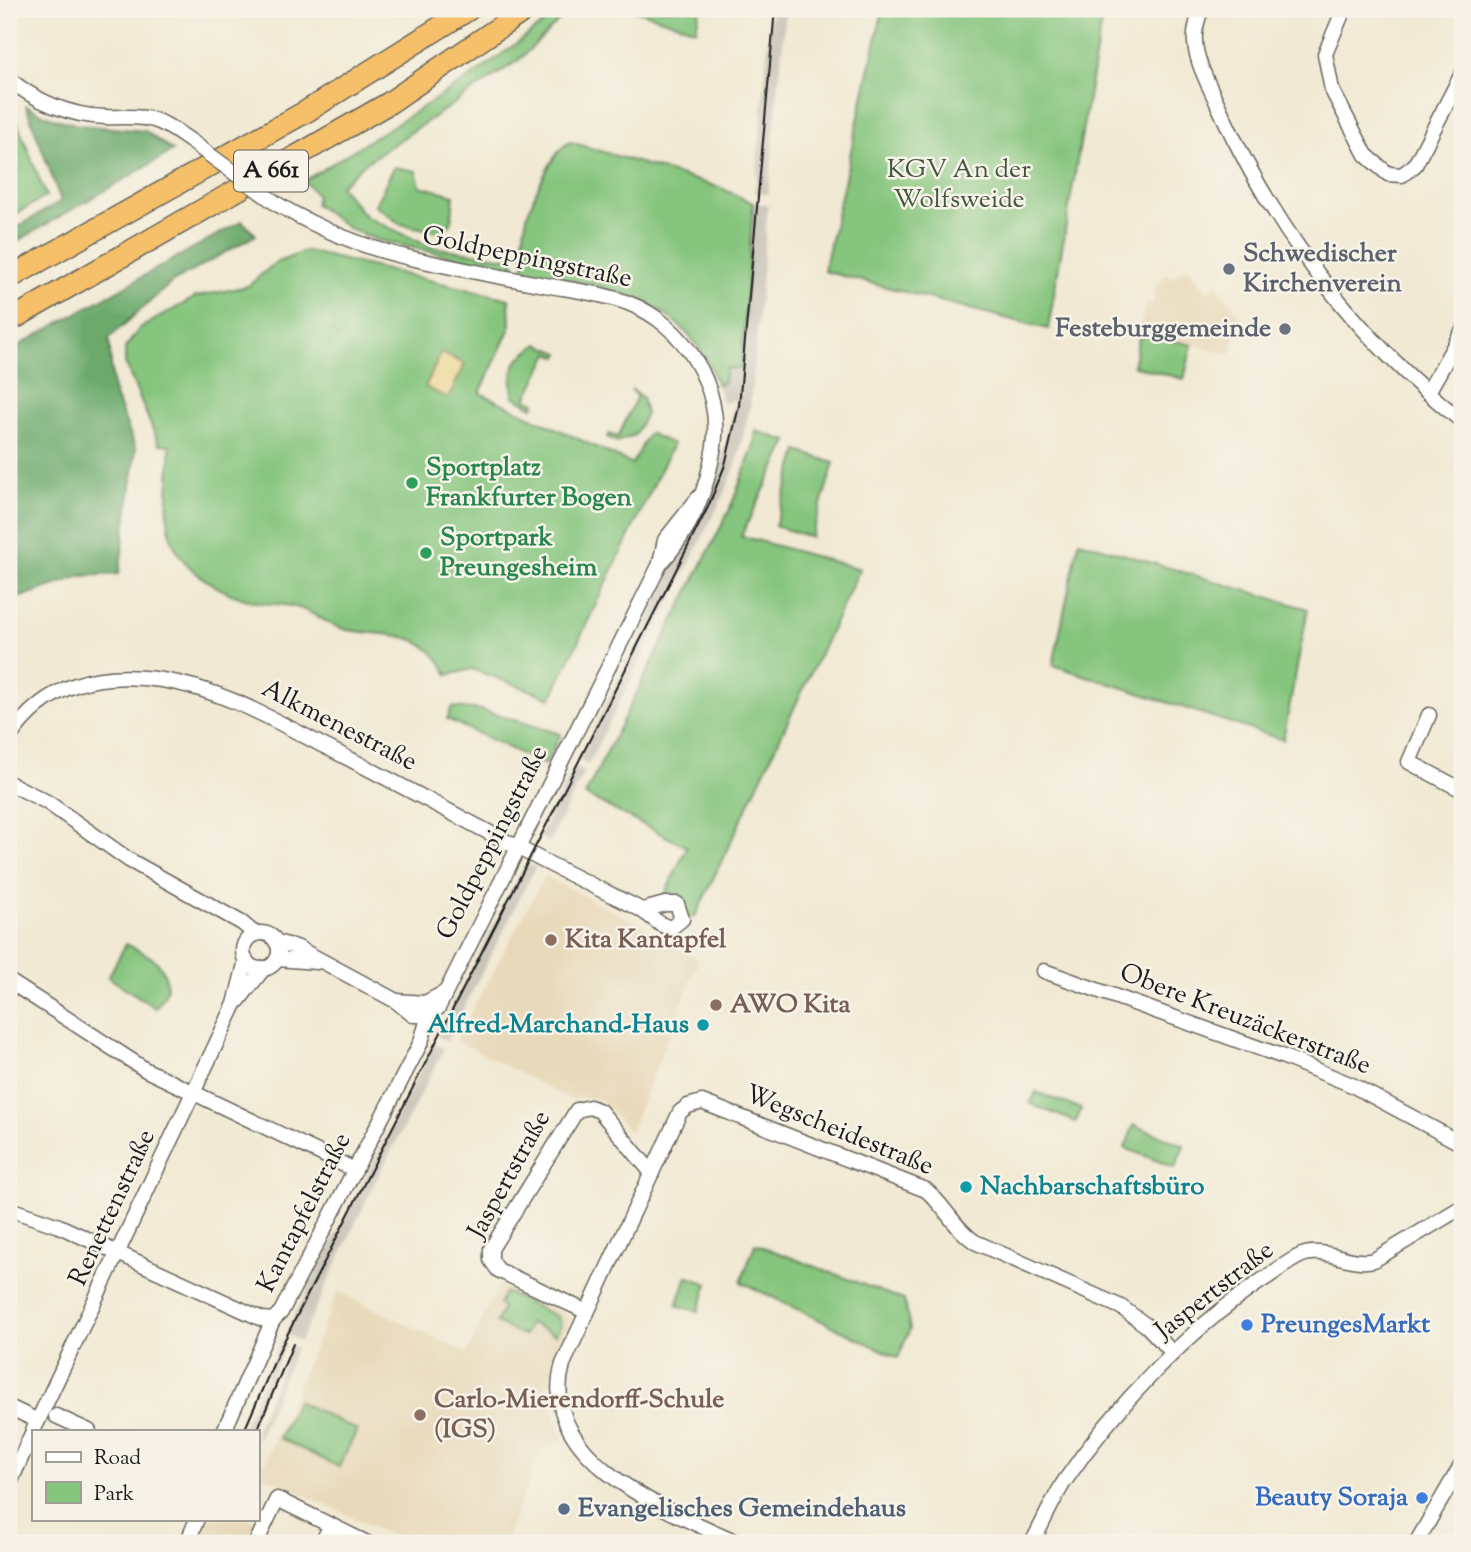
<svg xmlns="http://www.w3.org/2000/svg" width="1471" height="1552" font-family="'Sorts Mill Goudy',serif">
	<style>
		.built { fill: #e8d9ba }
		.industrial { fill: #c9c3b8 }
		.green { fill: #85c57d; stroke: #50704c; stroke-width: 2 }
		.forest { fill: #6caa6c; stroke: #446344; stroke-width: 2 }
		.sand { fill: #eeda9e; stroke: #857b5d; stroke-width: 2 }
		.lines { fill: none; stroke-linecap: round; stroke-linejoin: round }
		.minor-casing { stroke: #67645c; stroke-width: 17 }
		.highway-casing { stroke: #67645c; stroke-width: 24 }
		.minor { stroke: #fff; stroke-width: 14 }
		.highway { stroke: #f6c06b; stroke-width: 21 }
		.tram { stroke: #1c1c1c; stroke-width: 2 }
		.minor-bridge-casing { stroke: #67645c; stroke-width: 17; stroke-linecap: butt }
		.minor-bridge { stroke: #fff; stroke-width: 14 }
		.worship-dot { fill: #6b7280; stroke: #f7f3e8; stroke-width: 2.5 }
		.leisure-dot { fill: #2e9e5b; stroke: #f7f3e8; stroke-width: 2.5 }
		.education-dot { fill: #8d6e63; stroke: #f7f3e8; stroke-width: 2.5 }
		.culture-dot { fill: #0f9aa8; stroke: #f7f3e8; stroke-width: 2.5 }
		.shop-dot { fill: #3f7fe0; stroke: #f7f3e8; stroke-width: 2.5 }
		.service-dot { fill: #5c6f8a; stroke: #f7f3e8; stroke-width: 2.5 }
		.labels { text-anchor: middle; dominant-baseline: central; stroke-width: 5; stroke-linejoin: round; paint-order: stroke }
		.shield { fill: #f7f3e8; stroke: #5e5c59; stroke-width: 2 }
		.shield-label { font-size: 24px; font-weight: bold; fill: #1c1c1c }
		.park-label { font-size: 26px; fill: #41573e; stroke: #f7f3e8 }
		.worship-label { font-size: 26px; font-weight: bold; fill: #5b616d; stroke: #f7f3e8; text-anchor: start }
		.street-label { font-size: 26px; fill: #1c1c1c; stroke: #f7f3e8 }
		.leisure-label { font-size: 26px; font-weight: bold; fill: #27864d; stroke: #f7f3e8; text-anchor: start }
		.education-label { font-size: 26px; font-weight: bold; fill: #785e54; stroke: #f7f3e8; text-anchor: start }
		.culture-label { font-size: 26px; font-weight: bold; fill: #0d838f; stroke: #f7f3e8; text-anchor: end }
		.shop-label { font-size: 26px; font-weight: bold; fill: #366cbe; stroke: #f7f3e8; text-anchor: start }
		.service-label { font-size: 26px; font-weight: bold; fill: #4e5e75; stroke: #f7f3e8; text-anchor: start }
	</style>
	<rect width="100%" height="100%" fill="#f7f3e8"/>
	<filter id="ink" filterUnits="userSpaceOnUse"><feTurbulence type="fractalNoise" baseFrequency=".0143" numOctaves="2"/><feDisplacementMap in="SourceGraphic" scale="14" xChannelSelector="R" yChannelSelector="G"/><feConvolveMatrix kernelMatrix="1 2 1 2 8 2 1 2 1" color-interpolation-filters="sRGB"/></filter>
	<filter id="wash" filterUnits="userSpaceOnUse"><feTurbulence type="fractalNoise" baseFrequency=".00686" numOctaves="4" result="noise"/><feDisplacementMap in="SourceGraphic" scale="28" xChannelSelector="R" yChannelSelector="G"/><feGaussianBlur stdDeviation="1.57" result="paint"/><feColorMatrix in="noise" values="0 0 0 0 0 0 0 0 0 0 0 0 0 0 0 0 0 1.4 0 .05"/><feComposite in="paint" operator="in"/></filter>
	<g filter="url(#wash)">
		<rect width="100%" height="100%" fill="#f1e9d3"/>
		<g class="built">
			<path d="M1188,267L1207,291L1217,285L1239,315L1231,354L1139,331L1146,303L1153,305L1156,286L1167,274L1170,279Z"/>
			<path d="M545,876L661,936L699,960L630,1132L601,1100L581,1097L571,1100L456,1040Z"/>
			<path d="M499,1283L561,1311L569,1319L568,1333L547,1390L563,1440L541,1451L504,1543H407L260,1474L338,1292L467,1353Z"/>
			<path d="M257,1506L265,1509L249,1543H221L201,1534L208,1519H257Z"/>
		</g>
		<g class="industrial">
			<path d="M771,9H786L768,194L755,193Z"/>
			<path d="M753,203L768,204L750,407L737,462L723,496L588,765L578,760L663,590L721,464L736,399L723,403L717,385L724,382L726,368L738,369L746,316Z"/>
			<path d="M574,767L584,772L549,842L539,837Z"/>
			<path d="M524,866H536L447,1041L437,1036Z"/>
			<path d="M434,1044L444,1049L374,1184L300,1341L285,1334Z"/>
			<path d="M281,1342L286,1344L247,1431H241Z"/>
			<path d="M291,1346L296,1348L257,1440L256,1431L261,1417Z"/>
		</g>
		<g class="green">
			<path d="M563,9H571L520,59L364,164L340,186L366,217L431,247L514,259V270L377,240L350,229L315,204L317,195L304,181L471,77Z"/>
			<path d="M632,9H700L696,30Z"/>
			<path d="M883,9H1099L1101,23L1048,329L824,271Z"/>
			<path d="M9,101L46,196L9,218Z"/>
			<path d="M571,142L721,188L753,203L741,369L726,368L724,382L717,385C686,294 605,288 524,270C524,256 522,240 525,226C528,207 553,147 571,142Z"/>
			<path d="M394,167L416,171L420,186L454,195L451,224L440,232L400,224L375,205Z"/>
			<path d="M306,251L509,299L510,328L480,393L632,464L649,433L673,444L551,698L472,669L448,675C425,628 391,637 348,630C330,627 316,613 299,608C285,603 271,605 257,602C225,596 179,570 171,536C163,507 172,475 170,445L159,444L125,363V348L140,328L196,297L248,286L275,263Z"/>
			<path d="M1140,333L1192,345L1184,379L1133,366Z"/>
			<path d="M538,344L560,353L558,357L549,353L526,399L535,403L533,407L513,396C510,366 512,362 538,344Z"/>
			<path d="M631,389L642,397L646,414L635,435L617,442L607,437L609,434L618,437L637,396Z"/>
			<path d="M756,431L788,441L741,536L860,569L695,917L688,916C684,901 678,899 664,896L687,847L585,795L730,509L754,445Z"/>
			<path d="M798,451L834,463L811,537L775,526Z"/>
			<path d="M1079,541L1308,609L1283,740L1053,665Z"/>
			<path d="M452,707L481,710L561,734L545,765L447,719Z"/>
			<path d="M126,944C150,956 167,961 167,991L156,1008L108,977Z"/>
			<path d="M1036,1092L1081,1109L1076,1122L1030,1104Z"/>
			<path d="M1134,1125L1184,1145L1175,1168L1125,1148Z"/>
			<path d="M755,1244L904,1300L910,1329L898,1358L741,1282Z"/>
			<path d="M687,1276L708,1284L698,1312L677,1305Z"/>
			<path d="M505,1292L558,1317L561,1324L556,1335L530,1323L524,1336L496,1323L503,1308L499,1305Z"/>
			<path d="M297,1401L357,1430L339,1467L279,1438Z"/>
		</g>
		<g class="forest">
			<path d="M26,106L52,118L79,125L145,131L173,151L9,246V232L61,201Z"/>
			<path d="M242,221L256,235L171,283L109,338L113,390L136,449L119,574L81,576L9,601V351Z"/>
		</g>
		<path class="sand" d="M441,353L465,364L448,398L425,387Z"/>
	</g>
	<g filter="url(#ink)">
		<g class="lines">
			<g class="minor-casing">
				<g id="minor">
					<path d="M1201,9C1199,17 1195,26 1195,35C1193,57 1209,85 1218,105C1273,228 1356,338 1462,421"/>
					<path d="M1344,9L1325,54L1332,90L1366,155L1388,174L1402,175L1415,165L1462,74"/>
					<path d="M9,79C35,101 70,116 105,117C121,118 138,115 154,120C168,124 180,134 192,142"/>
					<path d="M1428,392L1462,332"/>
					<path d="M660,563L665,540L699,497"/>
					<path d="M1429,715L1409,762L1462,790"/>
					<path d="M9,738C46,683 98,671 162,680C221,689 272,719 324,746C422,795 517,850 616,897C625,902 636,906 644,912C653,918 660,926 671,928L682,919L677,904H665L643,910"/>
					<path d="M9,783L47,802L129,860L242,923L255,934"/>
					<circle cx="261" cy="951" r="18"/>
					<path d="M276,942L296,947L396,1001L413,1015H429L438,1008L660,564C691,530 707,492 714,446C723,387 684,324 628,303C601,293 572,290 545,285C501,277 458,269 415,259C367,249 319,229 277,204"/>
					<path d="M277,959L317,962"/>
					<path d="M1044,971L1284,1057L1352,1085L1462,1144"/>
					<path d="M9,981L146,1070L355,1170"/>
					<path d="M238,1001L264,968"/>
					<path d="M396,1001L425,1003L444,993"/>
					<path d="M9,1209L59,1226L262,1319L273,1320"/>
					<path d="M587,1312L498,1270L491,1260V1249L577,1110L590,1107L600,1111L652,1173"/>
					<path d="M9,1407L38,1421"/>
					<path d="M56,1416L89,1431"/>
					<path d="M33,1431L235,1004L246,960"/>
					<path d="M224,1431L273,1320L281,1312L421,1042L429,1015"/>
					<path d="M9,1485L33,1431"/>
					<path d="M187,1543L197,1519"/>
					<path d="M256,1543L277,1499L367,1543"/>
					<path d="M322,1543L331,1525"/>
					<path d="M739,1543C670,1512 535,1460 563,1364L680,1112L688,1106L702,1102L926,1190C945,1206 954,1228 975,1242L1121,1307L1147,1326L1172,1352"/>
					<path d="M1032,1543C1043,1523 1052,1501 1064,1482C1114,1408 1188,1330 1261,1281C1274,1273 1288,1261 1302,1255C1324,1246 1349,1266 1374,1260L1462,1207"/>
					<path d="M1416,1543L1462,1464"/>
				</g>
			</g>
			<g class="highway-casing">
				<g id="highway">
					<path d="M9,278L307,111L469,9"/>
					<path d="M9,321L389,103L526,9"/>
				</g>
			</g>
			<use href="#minor" class="minor"/>
			<use href="#highway" class="highway"/>
			<g class="tram">
				<path d="M244,1431L279,1351L708,507L725,465L739,406L775,9"/>
				<path d="M257,1431L293,1344"/>
			</g>
			<g class="minor-bridge-casing">
				<path id="minor-bridge" d="M192,142L277,204"/>
			</g>
			<use href="#minor-bridge" class="minor-bridge"/>
		</g>
	</g>
	<g class="worship-dot">
		<circle cx="1229" cy="269" r="7"/>
		<circle cx="1285" cy="329" r="7"/>
	</g>
	<g class="leisure-dot">
		<circle cx="412" cy="483" r="7"/>
		<circle cx="426" cy="553" r="7"/>
	</g>
	<g class="education-dot">
		<circle cx="551" cy="940" r="7"/>
		<circle cx="716" cy="1005" r="7"/>
		<circle cx="420" cy="1415" r="7"/>
	</g>
	<g class="culture-dot">
		<circle cx="703" cy="1025" r="7"/>
		<circle cx="966" cy="1187" r="7"/>
	</g>
	<g class="shop-dot">
		<circle cx="1247" cy="1325" r="7"/>
		<circle cx="1422" cy="1498" r="7"/>
	</g>
	<circle class="service-dot" cx="564" cy="1509" r="7"/>
	<g class="labels">
		<rect class="shield" x="234" y="150.5" width="74" height="41" rx="5"/>
		<g class="shield-label">
			<text x="271" y="171">A 661</text>
		</g>
		<g class="park-label">
			<text x="959" y="170">KGV An der<tspan x="959" dy="30">Wolfsweide</tspan></text>
		</g>
		<g class="worship-label">
			<text x="1243" y="254">Schwedischer<tspan x="1243" dy="30">Kirchenverein</tspan></text>
			<text x="1271" y="329" text-anchor="end">Festeburggemeinde</text>
		</g>
		<g class="street-label">
			<text transform="translate(527 258) rotate(12)">Goldpeppingstraße</text>
			<text transform="translate(339 726) rotate(27)">Alkmenestraße</text>
			<text transform="translate(493 843) rotate(-63)">Goldpeppingstraße</text>
			<text transform="translate(1245 1020) rotate(21)">Obere Kreuzäckerstraße</text>
			<text transform="translate(839 1131) rotate(22)">Wegscheidestraße</text>
			<text transform="translate(510 1175) rotate(-61)">Jaspertstraße</text>
			<text transform="translate(113 1208) rotate(-65)">Renettenstraße</text>
			<text transform="translate(305 1213) rotate(-63)">Kantapfelstraße</text>
			<text transform="translate(1215 1291) rotate(-38)">Jaspertstraße</text>
		</g>
		<g class="leisure-label">
			<text x="426" y="468">Sportplatz<tspan x="426" dy="30">Frankfurter Bogen</tspan></text>
			<text x="440" y="538">Sportpark<tspan x="440" dy="30">Preungesheim</tspan></text>
		</g>
		<g class="education-label">
			<text x="565" y="940">Kita Kantapfel</text>
			<text x="730" y="1005">AWO Kita</text>
			<text x="434" y="1400">Carlo-Mierendorff-Schule<tspan x="434" dy="30">(IGS)</tspan></text>
		</g>
		<g class="culture-label">
			<text x="689" y="1025">Alfred-Marchand-Haus</text>
			<text x="980" y="1187" text-anchor="start">Nachbarschaftsbüro</text>
		</g>
		<g class="shop-label">
			<text x="1261" y="1325">PreungesMarkt</text>
			<text x="1408" y="1498" text-anchor="end">Beauty Soraja</text>
		</g>
		<g class="service-label">
			<text x="578" y="1509">Evangelisches Gemeindehaus</text>
		</g>
	</g>
	<rect width="1471" height="1552" fill="none" stroke="#f7f3e8" stroke-width="35"/>
	<rect x="32" y="1430" width="228" height="91" fill="#f7f3e8" stroke="#9f9d96" stroke-width="2"/>
	<rect x="46" y="1452" width="35" height="10" fill="#ffffff" stroke="#9f9d96" stroke-width="2"/>
	<text x="94" y="1464" font-size="21" fill="#1c1c1c">Road</text>
	<rect x="46" y="1482" width="35" height="21" fill="#85c57d" stroke="#9f9d96" stroke-width="2"/>
	<text x="94" y="1500" font-size="21" fill="#1c1c1c">Park</text>
</svg>
